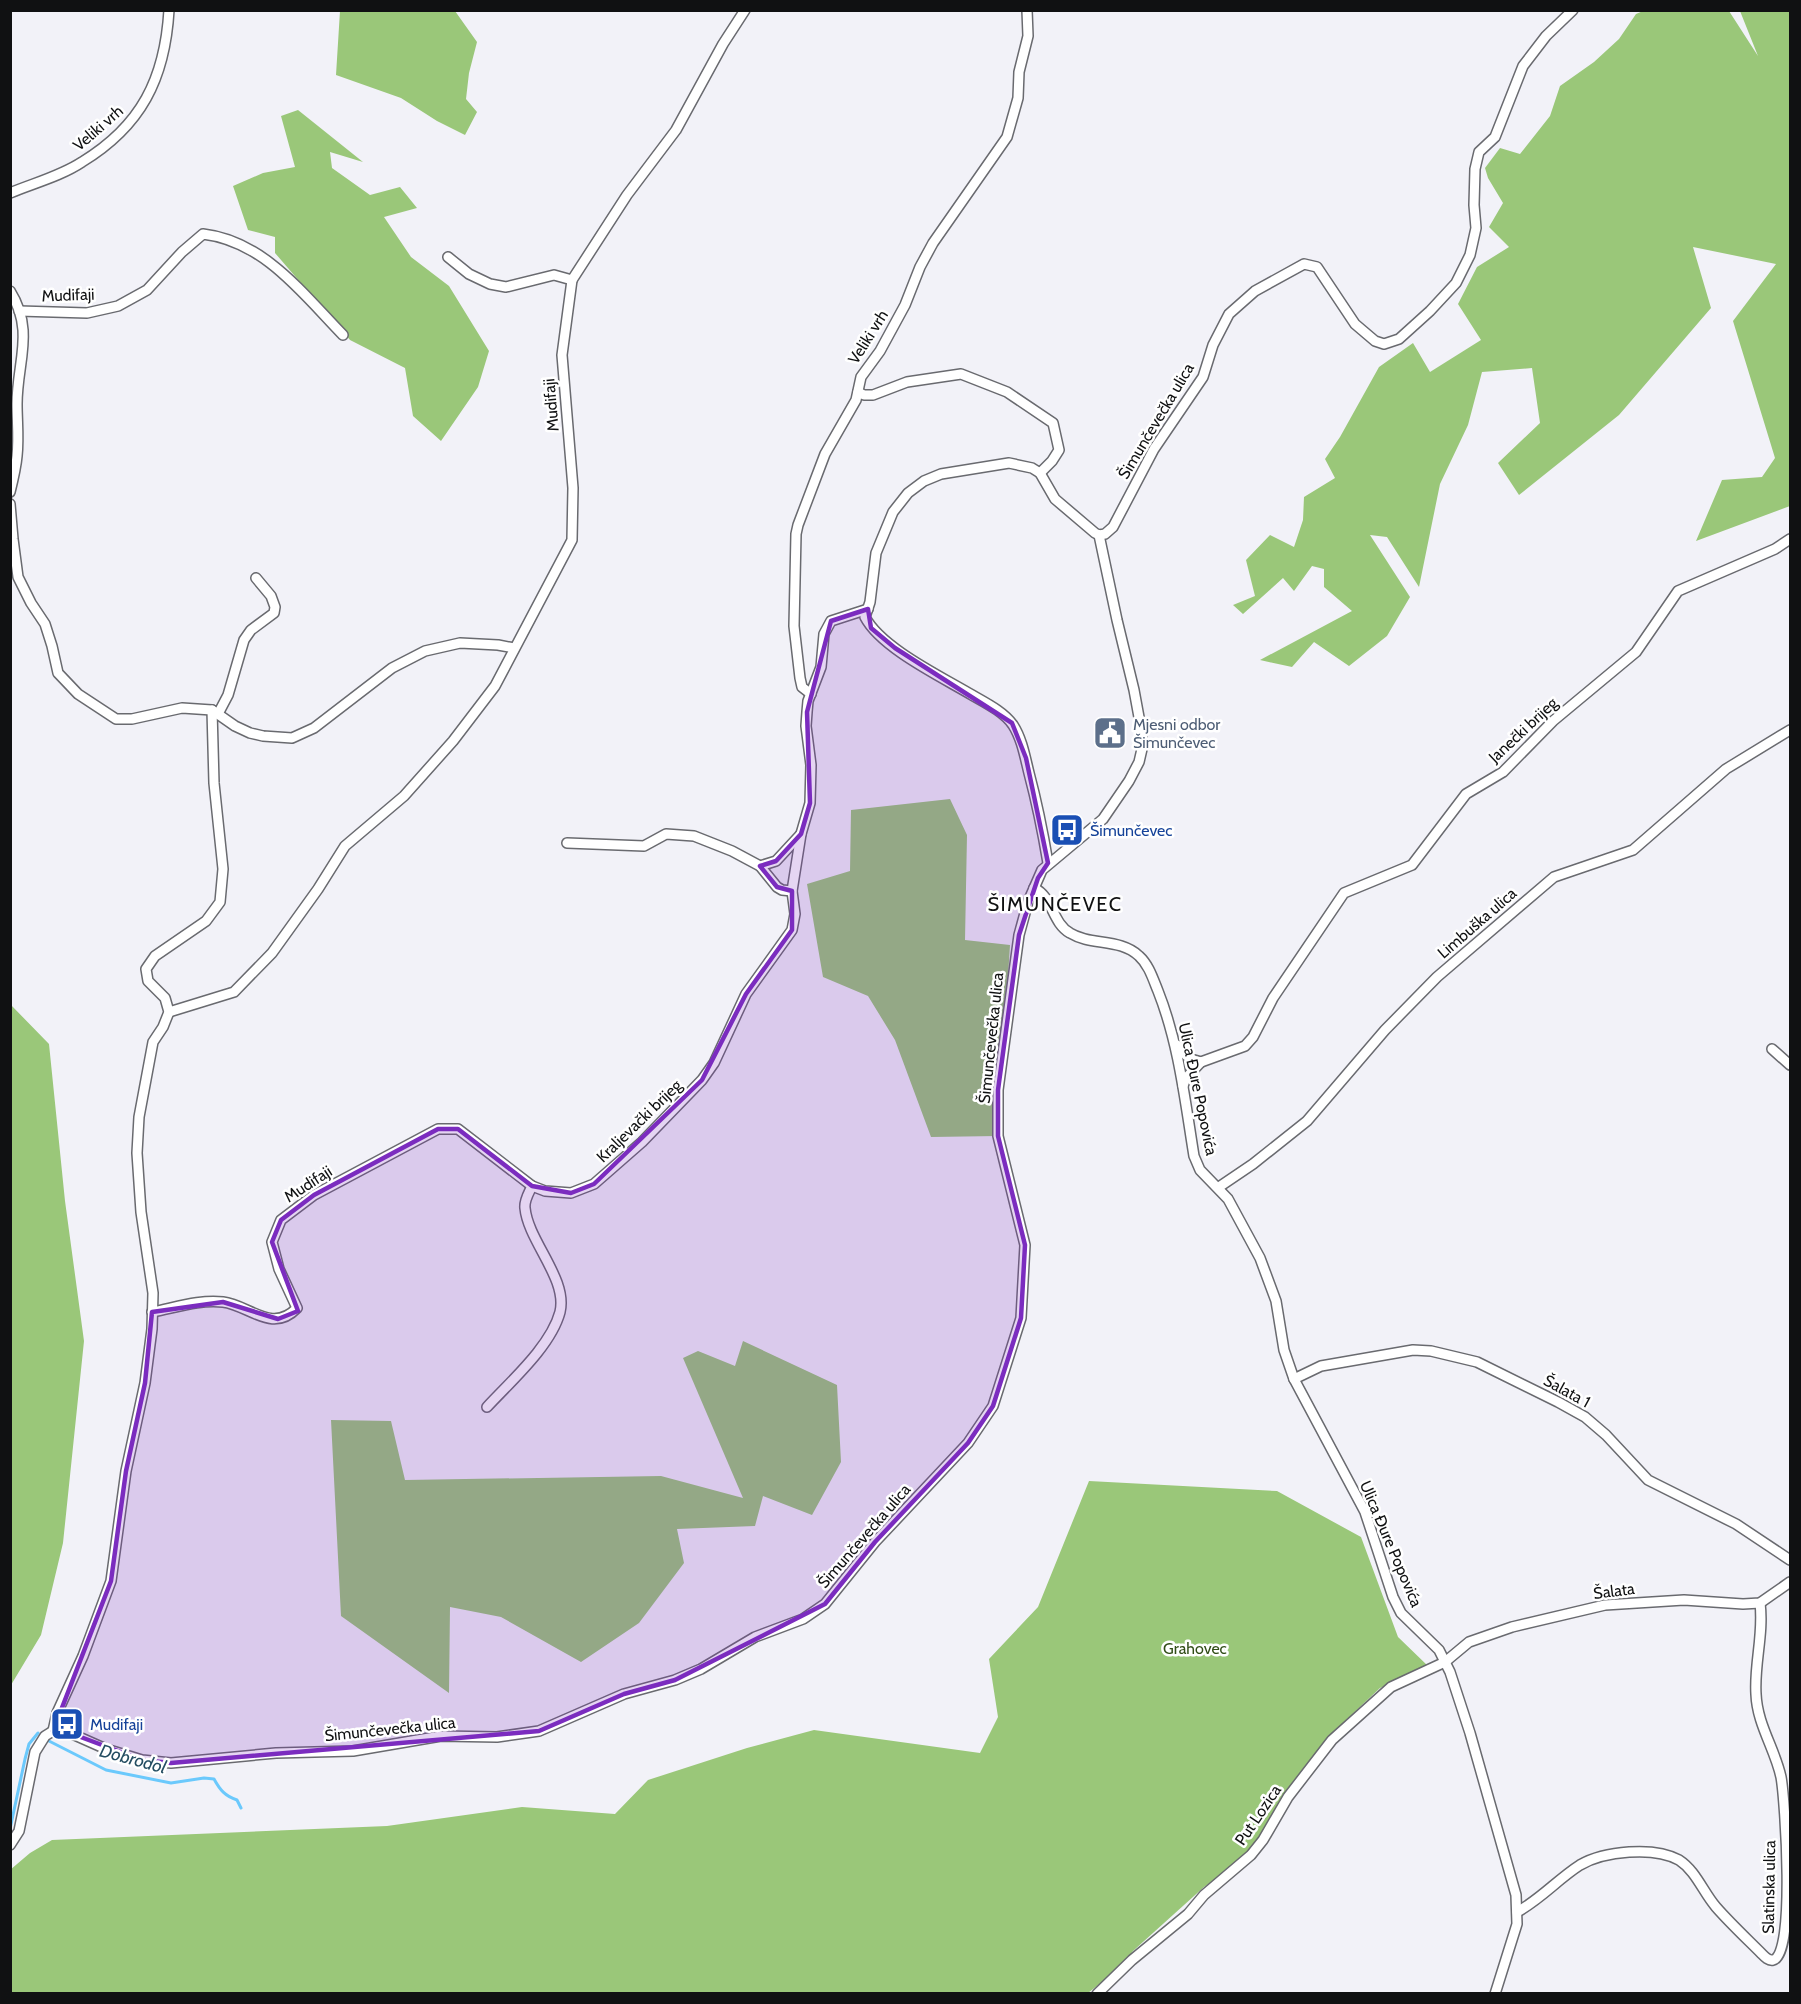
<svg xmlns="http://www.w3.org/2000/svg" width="1801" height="2004" font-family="Cabin,sans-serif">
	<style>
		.forest { fill: #9ac779 }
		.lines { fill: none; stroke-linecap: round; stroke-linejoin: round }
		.stream { stroke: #6bc9fc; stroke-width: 3 }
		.minor-casing { stroke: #696a6f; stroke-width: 12 }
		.minor { stroke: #fff; stroke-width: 9 }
		.marked { fill: #7b2cbf; fill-opacity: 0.2; stroke: #7b2cbf; stroke-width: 4.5; stroke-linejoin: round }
		.labels { text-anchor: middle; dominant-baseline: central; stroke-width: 5; stroke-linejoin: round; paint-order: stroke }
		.street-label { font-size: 16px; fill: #101112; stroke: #fff }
		.service-label { font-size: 16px; fill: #4e5e75; stroke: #fff; text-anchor: start }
		.transit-label { font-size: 16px; fill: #164399; stroke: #fff; text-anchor: start }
		.park-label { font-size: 16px; fill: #314d17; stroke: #fff }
		.water-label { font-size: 18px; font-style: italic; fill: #244d62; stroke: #fff }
		.quarter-label { font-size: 20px; letter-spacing: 1.5px; fill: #101112; stroke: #fff }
	</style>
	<rect width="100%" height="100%" fill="#f2f2f8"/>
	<g class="forest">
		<path d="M340,11H455L477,42L469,73L466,99L477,112L465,135L437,121L401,98L336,75Z"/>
		<path d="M1643,11H1729L1758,56L1740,11H1790V506L1696,541L1722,480L1762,477L1775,458L1733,321L1776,264L1693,247L1711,308L1619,415L1519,495L1498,463L1540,423L1532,368L1482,372L1468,425L1440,484L1419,587L1387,537L1370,535L1410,597L1387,636L1349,666L1314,642L1292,667L1260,660L1352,611L1324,587V569L1312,566L1294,591L1283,578L1243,614L1233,605L1255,596L1246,560L1270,535L1294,547L1303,520L1304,497L1335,478L1325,459L1340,437L1379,367L1413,343L1430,372L1481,340L1458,304L1477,267L1509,247L1489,227L1503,203L1488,178L1485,168L1500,148L1520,154L1550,116L1560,86L1594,62L1619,39L1636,14Z"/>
		<path d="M298,110L363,162L330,152L332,168L370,195L400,187L417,208L384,217L411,257L449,286L489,351L478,387L441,441L413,416L405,368L350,340L275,253V237L248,230L233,186L263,173L295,167L281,116Z"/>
		<path d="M950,799L967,835L965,940L1010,945L998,1136L931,1137L895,1040L868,996L823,977L807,884L850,871L851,810Z"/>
		<path d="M11,1005L49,1044L65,1201L84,1341L63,1543L41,1635L11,1685Z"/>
		<path d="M743,1341L837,1385L841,1462L812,1515L763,1496L755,1526L677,1529L684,1563L639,1623L581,1662L501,1617L450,1607L449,1693L341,1616L331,1420L391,1421L405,1480L661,1476L743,1498L683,1358L698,1351L735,1366Z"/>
		<path d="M1089,1481L1277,1491L1361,1537L1398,1637L1428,1666L1380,1688L1328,1737L1257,1841L1238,1864L1204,1887L1133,1951L1120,1968L1088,1993H11L10,1870L30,1853L52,1840L387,1826L522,1807L615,1814L648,1780L747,1748L814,1730L980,1753L998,1717L989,1659L1038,1607Z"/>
	</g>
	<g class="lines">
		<g class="stream">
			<path d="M47,1740L106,1770L171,1783L204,1778L214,1779C220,1790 225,1796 237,1800L241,1808"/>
			<path d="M10,1829L25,1759L29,1744L38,1733"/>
		</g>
		<g class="minor-casing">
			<g id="minor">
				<path d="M10,193C34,183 61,176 82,162C141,126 165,79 169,10"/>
				<path d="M572,280L627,195L676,130L723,44L745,10"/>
				<path d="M10,291C35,331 17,362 17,404C17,421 19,438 17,456C16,468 13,480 10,492"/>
				<path d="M19,311L87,313L118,306L147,290L182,252L203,234C264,241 303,294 343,335"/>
				<path d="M858,392L864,395H873L907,382L961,374L1007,392L1053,423L1059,450L1052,461L1040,473"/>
				<path d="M10,504L13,539L18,577L31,603L45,624L52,646L58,673L78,694L116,719H132L182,708L212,710L235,726L250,733L263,736L292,738L314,728L392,668L425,651L460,643L498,645L514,648"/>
				<path d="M811,694L802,687L800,678L794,626L796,534L798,525L825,454L856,400L861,377L880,351L905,305L920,267L933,243L1007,137L1018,98L1019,72L1028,36L1027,10"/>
				<path d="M218,714L228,695L244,640L251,630L274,613L275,607L271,596L256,578"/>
				<path d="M567,843L644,846L666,834L694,836L732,851L760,866L777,887L782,890L792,891"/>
				<path d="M1048,863C1043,833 1037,803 1029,773C1025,757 1022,739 1013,725C1004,712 986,703 972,695C942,677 881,648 865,617L870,602L876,553L893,512L908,493L924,481L941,474L1009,463L1032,468L1040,473L1055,499L1095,533L1099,535L1105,534L1113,527L1154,449L1203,377L1213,345L1229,314L1255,291L1304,264L1317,267L1355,324L1375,341L1384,344L1399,339L1430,311L1456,283L1470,255L1476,228L1474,205L1475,169L1479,152L1495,137L1523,66L1546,36L1573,10"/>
				<path d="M760,866L776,861L801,834"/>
				<path d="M1034,888C1053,897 1052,923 1070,933C1091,946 1120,938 1139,956C1149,965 1153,979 1158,991C1179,1044 1185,1101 1194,1156L1200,1170L1228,1199L1260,1258L1276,1301L1284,1350L1294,1379L1365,1512L1393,1597L1401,1613L1439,1650L1450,1672L1470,1733L1516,1895L1517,1924L1495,1994"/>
				<path d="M169,1012L234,992L272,953L318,889L345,846L404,796L453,741L495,686L572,540L573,488L562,355L572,280L554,275L506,287L490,284L469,274L448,257"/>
				<path d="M1177,1045C1184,1054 1189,1060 1201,1062L1245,1046L1253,1037L1273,998L1344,893L1412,865L1466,794L1503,772L1553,721L1636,652L1678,591L1775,549L1790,539"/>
				<path d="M1772,1049L1790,1065"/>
				<path d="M1183,1086L1186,1078L1201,1062"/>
				<path d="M1219,1187L1253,1164L1307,1121L1385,1030L1437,977L1554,877L1633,850L1726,769L1790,730"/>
				<path d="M152,1312C174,1308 200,1299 223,1302C249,1305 272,1334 297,1308L279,1269L272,1242L281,1220L314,1195L438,1129H458L532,1186"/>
				<path d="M1294,1379L1321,1366L1413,1350L1431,1351L1477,1362L1558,1402L1585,1417L1606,1435L1648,1480L1736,1524L1790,1560"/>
				<path d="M487,1407C511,1381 551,1346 560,1312C568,1279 528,1241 525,1208C524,1200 529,1193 532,1186L545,1191L571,1193L594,1184L642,1142L702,1080L714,1063L746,994L792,930L795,914L792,891L801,834L810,803L811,765L806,726L807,712L808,701L821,667L824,634L831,621L868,609"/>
				<path d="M53,1731L57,1713L83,1656L111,1581L126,1471L145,1383L152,1329L153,1293L141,1212L137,1153L139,1117L153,1042L163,1027L169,1012L165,998L148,981L146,969L155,956L206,921L220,902L223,869L214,783L212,710"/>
				<path d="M10,1845L19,1831L35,1752L45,1736L53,1731L70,1733L106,1749L142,1760L171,1763L276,1753L353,1751L441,1736L497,1737L539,1731L624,1694L675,1680L701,1669L755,1637L803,1619L825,1604L875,1542L968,1443L993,1406L1021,1318L1025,1245L998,1136V1090L1019,935L1028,902L1042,870L1103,819L1129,781L1139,762L1142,749L1141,728L1134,690L1117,620L1099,535"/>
				<path d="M1517,1912C1541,1899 1558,1879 1580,1865C1604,1851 1654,1846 1679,1860C1696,1871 1703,1892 1716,1907C1730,1923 1746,1938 1761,1953C1764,1956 1768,1961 1773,1960C1796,1956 1785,1799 1781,1777C1775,1749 1757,1724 1756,1694C1754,1664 1764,1634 1760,1603"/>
				<path d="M1097,1994L1132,1960L1188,1914L1204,1895L1251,1855L1263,1840L1288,1797L1332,1740L1391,1687L1445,1662L1469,1642L1512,1627L1605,1605L1684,1600L1743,1604L1760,1603L1790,1582"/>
			</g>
		</g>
		<use href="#minor" class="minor"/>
	</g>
	<path class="marked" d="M868,609L871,628L895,648L1012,723L1026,758L1048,863L1038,878L1019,935L998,1090V1136L1025,1245L1021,1318L993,1406L968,1443L875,1542L825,1604L675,1680L624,1694L539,1731L171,1763L142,1760L70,1733L53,1731L111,1581L126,1471L145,1383L152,1312L223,1302L278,1319L298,1311L272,1242L281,1220L314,1195L438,1129H458L532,1186L571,1193L594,1184L702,1080L746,994L792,930V891L777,887L760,866L776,861L801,834L810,803L807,712L831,621Z"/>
	<defs>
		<g id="civic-square" transform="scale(1.725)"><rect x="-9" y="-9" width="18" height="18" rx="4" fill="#5c6f8a" stroke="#fff"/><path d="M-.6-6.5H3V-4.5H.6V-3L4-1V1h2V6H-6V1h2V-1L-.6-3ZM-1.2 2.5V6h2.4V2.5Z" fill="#fff"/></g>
		<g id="bus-square" transform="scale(1.725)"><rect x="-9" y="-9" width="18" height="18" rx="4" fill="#1a4fb4" stroke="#fff"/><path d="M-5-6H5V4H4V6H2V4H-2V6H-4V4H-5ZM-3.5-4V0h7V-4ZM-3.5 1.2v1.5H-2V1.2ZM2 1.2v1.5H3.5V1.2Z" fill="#fff"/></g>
	</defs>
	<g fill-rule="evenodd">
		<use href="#civic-square" x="1110" y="733"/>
		<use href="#bus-square" x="1067" y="830"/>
		<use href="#bus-square" x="67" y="1724"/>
	</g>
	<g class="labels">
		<g class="street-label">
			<text transform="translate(98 128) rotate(-41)">Veliki vrh</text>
			<text transform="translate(68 295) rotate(-2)">Mudifaji</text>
			<text transform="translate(868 337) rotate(-58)">Veliki vrh</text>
			<text transform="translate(551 405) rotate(-95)">Mudifaji</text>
			<text transform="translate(1156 421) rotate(-59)">Šimunčevečka ulica</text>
			<text transform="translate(1523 730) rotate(-43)">Janečki brijeg</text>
			<text transform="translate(1477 923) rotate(-41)">Limbuška ulica</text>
			<text transform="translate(991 1038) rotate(-84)">Šimunčevečka ulica</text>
			<text transform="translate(1198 1089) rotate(78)">Ulica Đure Popovića</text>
			<text transform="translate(639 1121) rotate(-44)">Kraljevački brijeg</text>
			<text transform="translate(308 1184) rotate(-33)">Mudifaji</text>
			<text transform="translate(1567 1391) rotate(29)">Šalata 1</text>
			<text transform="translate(864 1536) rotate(-49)">Šimunčevečka ulica</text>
			<text transform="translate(1391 1544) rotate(67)">Ulica Đure Popovića</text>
			<text transform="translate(1614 1591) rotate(-7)">Šalata</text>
			<text transform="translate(390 1729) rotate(-6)">Šimunčevečka ulica</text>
			<text transform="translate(1258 1815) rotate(-56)">Put Lozica</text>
			<text transform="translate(1769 1887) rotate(-89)">Slatinska ulica</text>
		</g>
		<g class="service-label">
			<text x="1133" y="724">Mjesni odbor<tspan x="1133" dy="18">Šimunčevec</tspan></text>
		</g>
		<g class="transit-label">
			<text x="1090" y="830">Šimunčevec</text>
			<text x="90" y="1724">Mudifaji</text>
		</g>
		<g class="park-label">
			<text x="1195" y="1648">Grahovec</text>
		</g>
		<g class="water-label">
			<text transform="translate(133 1759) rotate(15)">Dobrodol</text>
		</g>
		<g class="quarter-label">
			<text x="1055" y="904">ŠIMUNČEVEC</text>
		</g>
	</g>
	<rect width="1801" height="2004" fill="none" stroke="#101112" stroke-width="24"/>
</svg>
